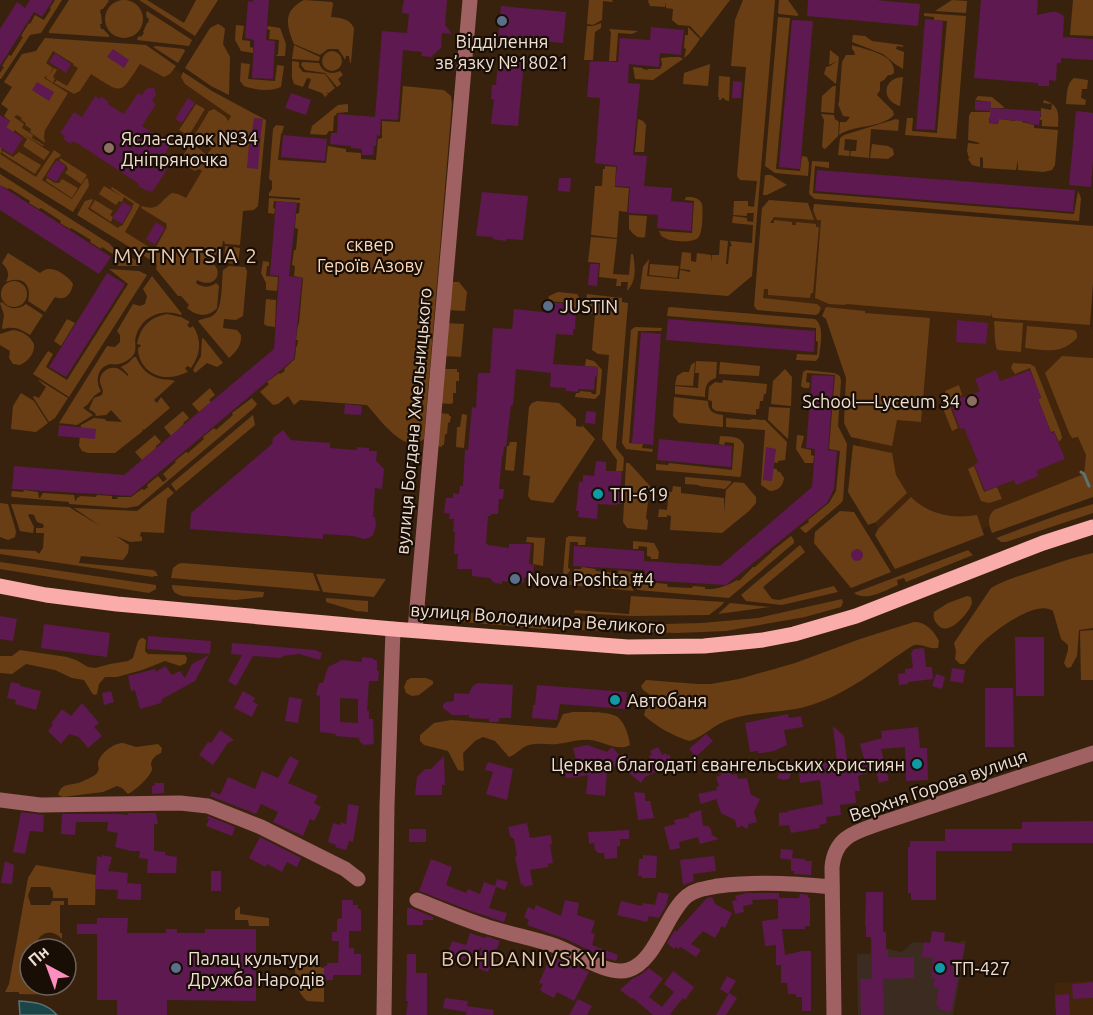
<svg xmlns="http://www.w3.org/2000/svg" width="1093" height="1015" font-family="Ubuntu,sans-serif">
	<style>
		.built { fill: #42250a }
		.medical { fill: #3c2b21 }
		.green { fill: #693e15 }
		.water { fill: #1a4549; stroke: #5a7473; stroke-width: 1.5 }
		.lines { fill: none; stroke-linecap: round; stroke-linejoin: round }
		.stream { stroke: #5a7473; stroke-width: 3 }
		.building { fill: #5d1950; fill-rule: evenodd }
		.minor { stroke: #9f6161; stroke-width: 15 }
		.major { stroke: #f9acaa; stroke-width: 15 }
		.service-dot { fill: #5c6f8a; stroke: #180e06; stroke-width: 2 }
		.education-dot { fill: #8d6e63; stroke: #180e06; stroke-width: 2 }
		.culture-dot { fill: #0f9aa8; stroke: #180e06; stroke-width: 2 }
		.labels { text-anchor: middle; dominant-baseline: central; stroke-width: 4.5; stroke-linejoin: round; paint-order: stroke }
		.poi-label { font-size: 18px; fill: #f0e0d4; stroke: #180e06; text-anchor: start }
		.park-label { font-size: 18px; fill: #fed8b9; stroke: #180e06 }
		.street-label { font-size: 18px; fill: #f0e0d4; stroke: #180e06 }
		.quarter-label { font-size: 21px; letter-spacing: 1.5px; fill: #e8c9b0; stroke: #180e06 }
	</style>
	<rect width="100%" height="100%" fill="#39220d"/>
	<g class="built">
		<path d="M45,42L148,51L240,113L157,259L0,160V137L10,121L4,116L8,109L1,104Z"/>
		<path d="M779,208L1073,234L1074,307L1093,330V485L899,562L856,492L860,439L850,422L853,379L827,313L818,308L760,303L767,220Z"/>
		<path d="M1093,981V1015H1056L1054,983Z"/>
	</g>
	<path class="medical" d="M948,941L960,943L961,941H966L953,1015H858L857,954H871V950L888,949L902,952L913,942L947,945Z"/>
	<g class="green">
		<path d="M55,0H62L41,33L30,35L1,79H0V73L4,67L2,66L9,55L11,56L23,37L21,36L29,23L30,24L35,15L44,20L51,9L50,8Z"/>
		<path d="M69,0H108L109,1L103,9H101L100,13L101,14L102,24H100L101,29H103L109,35V37L49,33V31Z"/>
		<path d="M139,0H147L184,23L196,0H218L195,36Z"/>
		<path d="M304,0L332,2L333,4L331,17C341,18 349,18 354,28L351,63H350L349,56H346L345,60L343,56L338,49H328L320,55L294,44C286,24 283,11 304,0Z"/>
		<path d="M589,0H612L613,2L603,1L602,20L593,25L587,24Z"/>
		<path d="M649,0H730L701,38L690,26L678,25L672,20L673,9L666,8V2L665,7L650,6L648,1Z"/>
		<path d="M743,0H775L752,276L728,296L640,289L643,267L649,259L647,276L679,279L680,270L690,272V270L680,269L682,252L691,253V261L696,262L697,253L711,255V263L712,255H719L720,240L728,241L726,264H728L730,246H732L730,241L752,243L753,225L732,223L733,216L747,218V221L753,222L754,213H747V216L733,215L734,201H748V206L754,207L757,181L740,180L737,176L746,67L731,66L735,20Z"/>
		<path d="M779,0H788L798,14V16L779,14L778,13Z"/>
		<path d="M952,0L967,1L966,13L935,11Z"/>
		<path d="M1073,0H1093V36L1070,35Z"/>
		<circle cx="124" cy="19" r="19"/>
		<path d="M147,11L192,40L189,46L137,40L138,37L140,36L141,37L144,33L143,32L147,23H148L149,18H147L146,13Z"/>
		<path d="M924,13L966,16L956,139L905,135L907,118H913L912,131L937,133L947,21L934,20V17L924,16Z"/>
		<path d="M778,17L790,18L776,169L800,171L802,156L807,157L809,163L808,176L775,173L765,166Z"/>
		<path d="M601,23V28L595,32L593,60H584L587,26H593Z"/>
		<path d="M218,24L222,26L225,29L223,44L230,57L229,95L211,86L185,68L210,28Z"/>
		<path d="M236,25L244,26L242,40L250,41V47L253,48V53L241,51L235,40Z"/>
		<path d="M268,26L280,28L286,44L285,56H276L278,54L279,40L269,39L270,30L267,29Z"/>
		<path d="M688,27L700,39L689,54L684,58L686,49L684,48L685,35H688Z"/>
		<path d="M609,29L638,31L632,34L618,33L616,61H609L611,32Z"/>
		<path d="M853,35L865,36L872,41L902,45L904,47L897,46L896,49L904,52L903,69L895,64L883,54L852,42Z"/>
		<path d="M45,38L146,45L176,66L170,74L164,77L140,64C119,96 123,94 91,74L80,91L74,94L54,83L57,80L67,86L78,68L73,65L74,64L53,51L46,63L53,68L49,75L54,68L57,70L53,77L55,79L53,83L46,78L47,75L44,78L68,93L45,130L44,137L45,143L30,132L31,129L25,125L26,123L21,120L22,118L17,115L14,117L24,124L22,128L33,135L32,138L44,145L43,146L21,133L50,152L44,160L23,146L27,139L16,131V129L15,131H13L1,149L2,151L0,154L36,177L54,150L61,155L58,158H56L42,180L72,199L86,178L88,179L89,186L73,212L0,167V137L10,121L4,116L8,109L1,104L12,87L4,82L22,54L36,51Z"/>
		<path d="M294,45L320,57L319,61L292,59Z"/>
		<path d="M852,45C866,50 896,54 894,73L891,75H888L884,80L880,82V90L877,95L893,111L894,115C880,129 855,124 839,135L840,122H846L850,117L843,116L838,104L839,102L842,62L846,55H855L854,51L852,49Z"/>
		<path d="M156,46L184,49L185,51L178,63L153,47Z"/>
		<path d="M830,50L839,57L836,84L824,74L826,67L830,66L837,61L829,65Z"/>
		<circle cx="332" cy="61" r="10"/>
		<path d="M671,57H680L683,59L653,80L635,79L633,67L642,68L643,69L647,70L648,69H660L662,65L661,58Z"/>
		<path d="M292,61L299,62V67L303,72L325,74L335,88L329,93L326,92L328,94L325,97L322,93L308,88L311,79L307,78L303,87L294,84L292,78Z"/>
		<path d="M302,62L319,63C323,73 331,75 340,71L343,75L338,79L341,84L337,87L325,73L305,70L301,65Z"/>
		<path d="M241,63L250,64L248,79L275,81L277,65L284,66L281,87C271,92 255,90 244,86L240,81Z"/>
		<path d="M710,64L708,86L683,84L684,73Z"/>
		<path d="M183,72L212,91L266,120L258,206L254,210L243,211L240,245L225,244L224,241H223C222,253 215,258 204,258V261C226,262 220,292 197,280L196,283C203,288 209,288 216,283L219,286L217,308C208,318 196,316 187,308L189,305L181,296H178L156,269L157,266L154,262L77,215L85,201L92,199L93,200L88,209L118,228L120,226H122L133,207L132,206L134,204L124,197L122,202L119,201L116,205L99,194L104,186L123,197L111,189L112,187L140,205L125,232L152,249L156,247L167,227L166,226L167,224L141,208L142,206C160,212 160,200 172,193L178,194L186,198L202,171L199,169L195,171L181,163V159L189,146C196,146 203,150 206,156L212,148C206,146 197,143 194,136L209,111L214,109L226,117L228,121L231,116L185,84L181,77Z"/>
		<path d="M719,76L730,77L729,101L725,100L724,98H722L721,100H719V97H718Z"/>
		<path d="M903,77L900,106C881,101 882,78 903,77Z"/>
		<path d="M1074,78L1088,80L1087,89H1082L1081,98L1086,100L1085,105L1066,104C1067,95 1066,84 1074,78Z"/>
		<path d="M403,86L444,90L451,96L452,104L424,439C406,457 379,418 367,405L300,400L294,405L288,396L278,404L273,405L260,392L269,384L267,382L279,373L280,374L285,371L284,369L295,359L296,347L297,346L298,340H296L298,325L299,324L303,278L294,276L295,266L292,265L294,250H296L298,229L295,228L296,214L299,213L300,203L274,201L273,208L275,209L274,214L268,213L269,198L300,200V198L269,196V193L272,189V181L269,179L273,129L276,125L284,126L282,133L281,134L278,160L326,163L328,146L346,149V152L361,153V159L376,160L378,139L382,138V121L400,122Z"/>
		<path d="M833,86H836L834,113L821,112L822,96Z"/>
		<path d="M978,96L992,97L1004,107V108H992L991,118H989V123L998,124L999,119L1015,121L1016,119L1022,120V122L1034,125V128L1058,130L1055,165L1052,170L1044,172L1018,170V160L1016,170L983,168V158L980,157V167L972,165L968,159L977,153L969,158L967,151L968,143L978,144L980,143L968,140L969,116L971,112H990L991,102L975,100Z"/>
		<path d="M1044,100C1059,105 1059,113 1058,127L1042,126V120L1034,119V117H1041V108L1051,110L1052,104L1043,103Z"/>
		<path d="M196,104L205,109L191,132L186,134L179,130Z"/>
		<path d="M348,104V112L337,113L336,115L334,116L333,131H329L326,135L310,134L312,126L338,105Z"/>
		<path d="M821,114L834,115L835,119L839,122L838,136L825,149L823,148L822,146L824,120Z"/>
		<path d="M638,119L643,121L646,125L644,152H635Z"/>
		<path d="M896,119L899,120L898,131L871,129L869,158L850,156L851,151H856L857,140L845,139L844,150L850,151L849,156L838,155L840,138L844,135Z"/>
		<path d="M872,144L888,146L893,149L894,155L888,159L870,158Z"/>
		<path d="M3,151L13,157L19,152L41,165L35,174L2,153Z"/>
		<path d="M60,158L87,175L81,184L65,173L68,169L66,165L60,161Z"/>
		<path d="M812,161L829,162V168L815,166L813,193L1074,214L1078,191L1081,198L1079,221L815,199L810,195L809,193Z"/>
		<path d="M605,166L616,167L615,187L629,188L627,212L619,211L617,238L591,235L595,186H602L603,169H605Z"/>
		<path d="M0,174L110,244L115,250L113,254L102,247L101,249L90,242L91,240L71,228L70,229L60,223L61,221L41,208L39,209L29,203L30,201L9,188L8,189L0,185Z"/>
		<path d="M765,175H771L787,185L767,195H763Z"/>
		<path d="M47,178L55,183H59L62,179L78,188L72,198L46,181Z"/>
		<path d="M686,197C692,197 699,197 702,204C703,211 703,233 698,238C693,243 671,242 665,238C660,236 661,234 659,231L692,233L694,201L685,200Z"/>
		<path d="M95,200L113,211L110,215L113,217L111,222L90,208Z"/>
		<path d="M769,200L808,203L814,220L774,217L770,223H774V220L792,222V225H796V222L816,224V227H819L813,293H811L810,298L768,295V289H764L763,298L817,304L821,308L819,313L816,315L757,310L754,306L762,208Z"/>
		<path d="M814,204L1093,226V283L1090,325L995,318L992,317V313L991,316L846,304L845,305L829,304L815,298L821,220H817L813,210Z"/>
		<path d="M629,215L647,216L645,237C637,239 634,235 629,229Z"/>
		<path d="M591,237L617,239L613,274L629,275L631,254H633C635,267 637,279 628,290L627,291L628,282H621V286H616L617,279L599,277L600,263L588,262Z"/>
		<path d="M225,246L240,248L238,264L224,263Z"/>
		<path d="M8,253L40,273C43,271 45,269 49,269C57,268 70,278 73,284C71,295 65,301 55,297L45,312L28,301C32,285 23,275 6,282C10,274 8,269 2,263Z"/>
		<path d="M122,253L140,262V266H118L115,261L118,256Z"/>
		<path d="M263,261L269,262V266H267L266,276L278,277L277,291L266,290V283L261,273Z"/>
		<path d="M650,264L679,266L677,278L649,275Z"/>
		<path d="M229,266L245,267L247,271L243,316L236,320L224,319L223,328L237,330L241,335C242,345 236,352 229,358L198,321C202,318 207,319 212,316C224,310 221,282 223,270Z"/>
		<path d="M109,269L139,271L147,275L69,397L33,374L48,351L53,354L46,367L67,380L128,284Z"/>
		<path d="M152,276L182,314L181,315C162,308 142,316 136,336C134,341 137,349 134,354C131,359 124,363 119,364C116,365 113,364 110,364C97,367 95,382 101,391L94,396L88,404L83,408L93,415L77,425L59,423L107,346L115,347L120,342V335L117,331L133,304L140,306L145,304L147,296L143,289Z"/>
		<circle cx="14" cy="294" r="13"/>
		<path d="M449,282H459L467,292L465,311L447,310Z"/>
		<path d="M558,292L577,294L581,300L578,312L571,303L548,301L549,296Z"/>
		<path d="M587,294L622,298V302L628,303L616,448L624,458L623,471H616L617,460L602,439L609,355L598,354L592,350L595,314L585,313Z"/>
		<path d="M266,299L276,300L275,327L267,326L264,324Z"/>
		<path d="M2,302C9,309 17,311 26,304L43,315L30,335C20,329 15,326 3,329L2,328L4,315L0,303Z"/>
		<path d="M669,307L815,319C825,326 820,346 819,357L816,361L796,360L797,354L817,355L818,342L816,341V328L667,316L668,309Z"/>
		<path d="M826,307L865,311V313L930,318L921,422L897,420L892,446L851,437L844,423L846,378L826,319L822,316Z"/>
		<path d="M167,314L181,317L190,322L187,325L190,328L193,326C202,340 201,354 191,368L188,366L185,368L188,372C182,374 176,377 169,377C152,378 138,365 138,348L140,347L141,345L137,344C140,327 150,317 167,314Z"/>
		<path d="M67,319L75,323L61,346L54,341Z"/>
		<path d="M995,321L1023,323L1021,352L997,350C994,341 995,332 994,322Z"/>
		<path d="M446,323L464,324L461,357L443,356Z"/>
		<path d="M1027,326L1074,330L1077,333V338C1061,355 1045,350 1025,348Z"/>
		<path d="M635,327L662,328L661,331H638L629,443L643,444L642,448L653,449L652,452L626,449L622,443L631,330Z"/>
		<path d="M13,330C22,331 30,336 34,344C35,354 28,361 20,365L13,364L9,358L10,351L0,345V334Z"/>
		<path d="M202,338L204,339L223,363L217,367L207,363L195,373L193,370L201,356Z"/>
		<path d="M1062,356L1093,358V497L992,533C988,524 987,517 994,510L1084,474L1086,455L1078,437L1072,438L1069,433L1045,373Z"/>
		<path d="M134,357H136C141,369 149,376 161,379C166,380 171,379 175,381L154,400L157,403L161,397L170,408L144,430L142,429L143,431L115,453H88L82,451L79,446L81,425L94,418L105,419L106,421L122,422L111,410L106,415L96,416L95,413L89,409L94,398L102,395L103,391C103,390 100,383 100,382C99,373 108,366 116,368C121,369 125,374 128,376V374L121,367L128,363Z"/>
		<path d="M586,359L594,361L602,370L600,394L595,399L575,397L576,393H579L580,391L591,392L592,394H596L598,367L585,366Z"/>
		<path d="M696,361L717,362L716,378C706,381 705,387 705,397L675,394V386L698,388L699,373H695Z"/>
		<path d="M695,362L693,386L675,385L677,376L683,372H689L691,365Z"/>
		<path d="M720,362L760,366L759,376L719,374Z"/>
		<path d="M1013,363L1030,364L1035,367L1061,433L1062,438L1059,442L1054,431L1051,432L1038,399L1041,398L1030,368L1015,374L1011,368Z"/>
		<path d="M443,369H457V372H459V381H456V393H453V403L450,404L440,403Z"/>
		<path d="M785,369L792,377L791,406L771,404L773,381Z"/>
		<path d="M806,370L834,373L840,376L841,381L838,426L847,444L843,500L841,503L806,533L804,532L800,528L809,522L808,520L829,503L836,491L840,451L829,449L835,375L807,373L806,382L810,383L809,388H804L801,386L803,372Z"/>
		<path d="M39,380L68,398L55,418L49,422L33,397L34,396L39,398L46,387L39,381Z"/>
		<path d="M723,380L767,384L766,394H764L763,401H760L759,409H756V415L716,411L712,408V401L708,400L709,387L715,382L722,383Z"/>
		<path d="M959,385L962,395L948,401L958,428L952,431L944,411L945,391Z"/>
		<path d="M210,388L215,395L209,400L211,402L199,412L192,404Z"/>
		<path d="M21,393L34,401L48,423L36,432L11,429L13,406Z"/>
		<path d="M674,397L708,401C708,412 714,414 723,415V427L679,423L673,416Z"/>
		<path d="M252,398L257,404L254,408L138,506L126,508L69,504V502L13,497L11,496L12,491L23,492L24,490L38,492L39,498H40L43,493L74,495L75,500L76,501L77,498L81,496L96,497L97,495L112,496V499H117L118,497H131L142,489L144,490L148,487L147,485L158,476L163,482L167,479L163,474L176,462L175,461L186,452L188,453L204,439L203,437L214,428L216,430L233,415L232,413Z"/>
		<path d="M537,401L559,403L576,419V426L582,427V425L595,439L553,503L531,500L528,496L530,476L523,475L529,407L532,403Z"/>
		<path d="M769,407L790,408L788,439L768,420Z"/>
		<path d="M183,411L189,418L183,423L184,424L171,436L164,427Z"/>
		<path d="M438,413L449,414V416H451L450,422L448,423L447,434H445L444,445H442V447L436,446Z"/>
		<path d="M462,414L467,415L464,448L456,447L457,427H460Z"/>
		<path d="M253,415L255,425L176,491L171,484Z"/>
		<path d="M726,418L749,420L752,419L765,420L787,442L785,460L778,461V463L770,462L769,468L777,469V471L780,472L784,478C783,486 778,491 770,491L761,485L765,430L726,427Z"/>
		<path d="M155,435L161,442L156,446V448L142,460L135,452Z"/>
		<path d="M797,435L804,436L801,448L811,450V455L814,456L813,463H805L796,449Z"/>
		<path d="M720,436C729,437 740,435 744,445L741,475L740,477L656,470V464L668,465L669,463L732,470L734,443L725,442L724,445L719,444Z"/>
		<path d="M510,442H517L514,471L505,470L507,446H509Z"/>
		<path d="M853,445L892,453L896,475L907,493L876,522L868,525L848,492Z"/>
		<path d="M626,463H629L650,486L646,518L648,521L647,530L627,528L623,522Z"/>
		<path d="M974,466L984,492L997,487L1002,499L989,503L981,501L968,469Z"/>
		<path d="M685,477L731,481V483L725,489L699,486V485L685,484Z"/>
		<path d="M734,482L744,483L756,497V503L749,511L722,533L670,530L671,516L667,515V517H658L659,509L667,510L668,500L664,499L665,491L672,492L673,486L681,487V493L724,498V512L726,490Z"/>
		<path d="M168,487L174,493L167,499L164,533L141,532L140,536L142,537V541L130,542L116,536L129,545L128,553L123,560L81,556L79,563L153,570L156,572L158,576H154L153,577L0,554V549L36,551L39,554L43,548L44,533H36V528H42L44,527L43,524L37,522L34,515L30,514L28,515L34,527L33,533L20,531L11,504L69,507L100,526L74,508L137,511Z"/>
		<path d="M911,497C929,515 953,519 977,515L984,535L895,569L875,535L878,529Z"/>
		<path d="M0,503L8,504L16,531L15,537L8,540L0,537Z"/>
		<path d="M1093,504V513L1006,542H1001L996,538L1061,514Z"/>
		<path d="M840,511L854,512L891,572L851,588L814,543L815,532Z"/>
		<path d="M569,536L586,537L585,545H578V542H570L568,568L570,569V571L566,575L563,573L566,538Z"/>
		<path d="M791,536L794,540V543L729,598L638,590L633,585L629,583L573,578L574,569H581L582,567L595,569L596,571L618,573L619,570L632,572V573L643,574L642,584L655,586L656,583L667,584L668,587L692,588L693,586L705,587V589C716,590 727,586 737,580L739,581L753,567H755L772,552V551Z"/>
		<path d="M527,537L545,538L543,566L533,564L534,543L526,542Z"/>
		<path d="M633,541L654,543L659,552L658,559H651V557L647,556V547L639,546L638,549H633Z"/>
		<path d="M800,545L805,552L763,587L772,599L779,600L834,586L838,592L782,605L746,601L741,595Z"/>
		<path d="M968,550L973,555L906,582L904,578L897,580L898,585C886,590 866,602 854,593Z"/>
		<path d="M1093,553V628L1079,630L1077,656L1071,667L1067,668L1064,663L1068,650V645L1061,639L1053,611C1037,599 995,630 983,642C976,648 971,657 964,664H960L955,659L956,651L954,643L991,588C1005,580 1022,575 1037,570C1055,564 1074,557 1093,553Z"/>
		<path d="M0,562L156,585V589L149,593L0,569Z"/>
		<path d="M182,563L313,573L320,591L171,578L173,568L178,564Z"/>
		<path d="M316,574L386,579L374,597L323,592Z"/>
		<path d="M569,581L631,586L634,591L570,585H569Z"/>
		<path d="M172,585L264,592L263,597L235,600L183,596C176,594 172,592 172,585Z"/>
		<path d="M631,596L724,602L722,605L709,615L633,616L574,613L575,610L629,614Z"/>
		<path d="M967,596L971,597L972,603C969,613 949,636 939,626C934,621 933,618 934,612L948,603Z"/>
		<path d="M326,598L368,601V612L356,611L326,602Z"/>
		<path d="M842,599L843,602L841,607L805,617L726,631L677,633L583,630L577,627L574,621L633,624L648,622L664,624L702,623L758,618Z"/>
		<path d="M730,603L770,607L718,614Z"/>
		<path d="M442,610L563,621C561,630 551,629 543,629L441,620Z"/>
		<path d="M914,622C925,621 934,631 939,641L938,648C928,650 921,642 912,646C881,666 853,690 817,703C790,714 759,710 731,719C715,723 705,736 690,741C677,738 653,725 644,715L649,694L643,690L641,686L646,680L697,684H711L739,679L795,663L860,639Z"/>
		<path d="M1093,630V680H1081L1080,631Z"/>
		<path d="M141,638H143L146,640L145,651L148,654L185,655L187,658L186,663L180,666L165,661L142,670L117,677H105L99,684L97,694L94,695L92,693L84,680L72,678L55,670L26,664L12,674L0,673V656H12L20,650L67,657L76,660L88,667L95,668L110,664L128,661L133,658L138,641Z"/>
		<path d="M411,678H426L433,681V684L419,695L412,696L406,693L404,687L407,680Z"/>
		<path d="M573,712C583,712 607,711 616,716C624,720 629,736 630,745C618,752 603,741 590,740C579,739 567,743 557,744C548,745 538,742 529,745C521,747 517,754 509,757L495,741L483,737L475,741L463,753L464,770L462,771L458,770L448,751L424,745L420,741V735L434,723L451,720L555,728L557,727L563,714Z"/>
		<path d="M123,743L136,747L158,744L162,748L161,753C156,755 152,758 151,764C151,766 152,767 152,769C151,777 134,791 128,794L122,788L117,786L103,792L63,797L58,795C62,782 70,786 81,782C85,780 94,777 97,773C100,769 98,768 98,763C100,753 114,743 123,743Z"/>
		<path d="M36,865L96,875L95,905H68V898H53V892L50,887H31L28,896L31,905H50L52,901H64V905H60V933H62V939C54,931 46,930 38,939V949H30V985H61C50,997 34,994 19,994V992H5L9,984L28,878Z"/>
		<path d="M240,906V914L269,918V926H249L248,920H235V910Z"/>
		<path d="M299,962L324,968V1002L307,1001C296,991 295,981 295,967Z"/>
	</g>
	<path class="water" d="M19,1001C35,1002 46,1003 57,1015H20Z"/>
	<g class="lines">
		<path class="stream" d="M1081,472L1084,474L1089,486"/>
	</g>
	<g class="building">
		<path d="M30,0H53L42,17L34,12L0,66V29L17,2L25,8Z"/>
		<path d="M253,0H269L266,40L275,41L273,79L252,78L254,40L245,38L248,1L253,2Z"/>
		<path d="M404,0H447L445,25L452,34L442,33L441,48L431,57L421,56L422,52L403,50L398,120L381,119L380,136L377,135L376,146H374L373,155H362V149L351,148V146L330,144L331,133H337L338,114L375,117L382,31L407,33L409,14L402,13L403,3H404Z"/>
		<path d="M808,0H876L920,4L918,26L807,16Z"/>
		<path d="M981,0H1038L1037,15L1051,12H1057L1064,16L1063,37L1093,39V60L1061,58V63H1057L1056,81L1049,80V86H1038V83L974,78Z"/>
		<path d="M501,6L566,12L563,43L498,37Z"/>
		<path d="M925,19L943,21L935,130L916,129Z"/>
		<path d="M792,20L813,21L800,169L779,167Z"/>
		<path d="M651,27L684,30L681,55L660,53L659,67L629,64L628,83L640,84L633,155L647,156L644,186L672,188L671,201L693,203L691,231L657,228L658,215L628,213L630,187L615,186L617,166L595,163L600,98L587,97L590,61L618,62L620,38L650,40Z"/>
		<path d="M113,49L129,60L124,68L107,57Z"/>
		<path d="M55,53L71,64L66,73L49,62Z"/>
		<path d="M498,60L524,62L518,126L491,124L494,99H491L492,85H496Z"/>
		<path d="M733,81L742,82L741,98H732Z"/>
		<path d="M37,82L54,92L49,101L32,90Z"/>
		<path d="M154,87L156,95L152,101L156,104L142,126L158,136L159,134L168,139L166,141L171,144L158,165L167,170L152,192L148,190L147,191L138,186L139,184L86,149L73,141L71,144L63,139L65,136L60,133L74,112L82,117L95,96L100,99L101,96L109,102L108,104L124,114L138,93L142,95L146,89Z"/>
		<path d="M291,93L311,100L306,115L285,108Z"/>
		<path d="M188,98L195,103L182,123L175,119Z"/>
		<path d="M975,101L991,102L990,111L975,110Z"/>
		<path d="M991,108L1041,111L1039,125L1029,124V123L1022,121L999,119L998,124L989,123Z"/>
		<path d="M1076,111L1093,113V159L1091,187L1069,185Z"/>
		<path d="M0,115L10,121L6,127L23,138L12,155L0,147Z"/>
		<path d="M254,118L263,119L261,132L258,169L247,168L250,132H252Z"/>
		<path d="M283,135L327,139L325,161L281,157Z"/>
		<path d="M57,160L66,166L56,182L46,176Z"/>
		<path d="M817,170L1075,190L1073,212L815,191Z"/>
		<path d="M559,178H571L570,192L558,191Z"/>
		<path d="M0,185L111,257L99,274L0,210Z"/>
		<path d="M482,192L528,196L523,240L506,239V241L499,240L493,239V237L476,236Z"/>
		<path d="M276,201L297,203L289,276L302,278L294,359L131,496L12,489L14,466L124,475L274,349L279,276L270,275Z"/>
		<path d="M123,202L132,207L122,224L112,218Z"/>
		<path d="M156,222L165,228L155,245L146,239Z"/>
		<path d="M590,264H599L597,286L588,285Z"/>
		<path d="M107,273L125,284L66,377L49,367Z"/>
		<path d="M547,302L571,304L576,310L575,330L573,329V335L556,334L553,364L598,367L597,377L595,376L594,390L578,389V392L566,391V388L550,387L551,373L516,369L513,405H511L506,447L504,446L503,456H502L499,489H504L503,499H499L498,514H491V516H488L486,544H488V545L509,548V544H531L529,564L534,565L533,578L524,577V583L502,581V584L494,583L490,578L472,576V569H457L458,554H454L455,532H453L454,519H449L450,514L444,513L446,498H453V493L459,494L460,486H463L465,450H468L472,407L476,408L478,373H490L493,328L512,329L514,309L544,312L546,303Z"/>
		<path d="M668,319L815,331L814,352L666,340Z"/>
		<path d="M957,320L988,323L986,344L956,342Z"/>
		<path d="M641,332L661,334L653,445L632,443Z"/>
		<path d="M996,370L1000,381L1030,370L1041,397L1038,399L1051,433L1054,432L1065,459L1036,471L1039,476L1016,485L1014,480L985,491L974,464L978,462L964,428L960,429L950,402L980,391L975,379Z"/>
		<path d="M812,375L834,376L828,450L837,451L834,489L827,503L726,585L644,580L645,570L573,566L574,546L644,551V561L720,566L812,487L815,449L806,448Z"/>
		<path d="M345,404L362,406L361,415L344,414Z"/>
		<path d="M586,411L596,412L595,424L585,423Z"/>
		<path d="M59,425L96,429L95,439L58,436Z"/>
		<path d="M283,430L291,440L330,443V448L357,450V447L369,448V451H377L376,461L384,469L382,489L375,488L373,517H375L376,526L373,535L369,538L364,539L353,536L323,534V539L190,529L191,513L272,444L273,438Z"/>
		<path d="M659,439L732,446L731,467L657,460Z"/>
		<path d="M766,447L776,449L772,481L763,480Z"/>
		<path d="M596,461L606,462V471H622L620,493H624L623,504H617V505L598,504L597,519L578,517L579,511H576L579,482H583V475L594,476Z"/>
		<circle cx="857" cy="555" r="6"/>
		<path d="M0,616L17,619L13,641L0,639Z"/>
		<path d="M44,624L110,633L107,657L41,648Z"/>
		<path d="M148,636L211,641L210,654L147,649Z"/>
		<path d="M1015,637H1044V696H1016Z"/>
		<path d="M232,643L315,650L322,653L320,660L299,654L283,656L281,658L253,656L236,686L228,681L242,655L231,654Z"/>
		<path d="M924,648L926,667H932L933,679L908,682V684L899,685L898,674L905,673V669L913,668L911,653L914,649Z"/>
		<path d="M209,655L195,681L162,699L161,703L140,709L135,690L131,691L128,676L155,669L156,672L165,666L172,675L180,671L185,678L192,664Z"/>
		<path d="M362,657L373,658V660H377V671H379L378,681H369L367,711H369V719H373L374,744L364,745L360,742L359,738L335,736L336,734L320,732V696L316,695L319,683H323L328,667L342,660L362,662ZM340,698L358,699V723L340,722Z"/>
		<path d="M952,668L965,670L963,683L950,681Z"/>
		<path d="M936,674L945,677L942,689L932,686Z"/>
		<path d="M11,682L20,684V686L41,691L36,710L15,704L16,700L7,698Z"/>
		<path d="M477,683L513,685L511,718H499V722H489V719L469,718V715H452L443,708V704L446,702L454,701V693L469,694L472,687Z"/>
		<path d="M537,685L627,692L625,709L560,704L557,720L532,718L533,705H535Z"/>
		<path d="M985,688H1013L1014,747H985Z"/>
		<path d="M111,691L114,702L104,705L102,693Z"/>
		<path d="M243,691L255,698L253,702L258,704L252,717L234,708Z"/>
		<path d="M289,697L302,699L298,723L285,721Z"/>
		<path d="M82,703L99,723L94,727L102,736L88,748L79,737L69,734L61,744L48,731L53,725L51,724L62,709L71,716Z"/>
		<path d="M788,714L789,718L801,716L803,727L784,730L787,745L774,751L762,753H758V751L750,752L745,723Z"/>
		<path d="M833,726L844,736L848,768L866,766L860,744L882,738L881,731L918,727L920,748H927L928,780L906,781L905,747L881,749L889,780L879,783L876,771L858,776L860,791H855L856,803L840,805L841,815L826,817L827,823L819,825L820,828L791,833L789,825L779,826V813L788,812V811L823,804L820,780L800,783L799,773L823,769L822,763L837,762Z"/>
		<path d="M220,730L234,740L228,743L213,765L199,755L208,742L211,743Z"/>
		<path d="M706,734L713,741L696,757L689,749Z"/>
		<path d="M587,745L607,752L612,747L620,756L623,753L639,767L651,761L649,756L652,755L650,751L658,747L662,755L666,753L667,756L669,754L673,764L645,777L641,783L618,764L607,772L605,796L586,794L588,775L573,778V777L566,778L564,767L577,764L573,748Z"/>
		<path d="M290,756L299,761L288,783L318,796L314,803L321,807L314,821L310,819L303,836L273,822L278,812L261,804L256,814L210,796L212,791L220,795L228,777L255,789L262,771L278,778Z"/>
		<path d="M444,756L445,785H442V795H415L417,777L425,769H431Z"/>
		<path d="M488,762L513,769L507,800L486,794L493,772L485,770Z"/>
		<path d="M781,767L792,771L789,779L783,780L777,778Z"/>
		<path d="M731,770L732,775L737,774L738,779L747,778L751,795L760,799L754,812L757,822L749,824L747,829L742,826L737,828L735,820L721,813L716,799L701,804L698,794L717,790L716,787L719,786L716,777L721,775L720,773Z"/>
		<path d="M154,783H164V793L152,794V786H155Z"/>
		<path d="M634,792L645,793V801H650L654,818L638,820Z"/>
		<path d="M348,804L359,806L353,842L349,841L346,850L335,847L336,845L328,842L333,823L340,825L341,822L346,824Z"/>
		<path d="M701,810L703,826H708L711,829L712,835L719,839L700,844L698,837L679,842L680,848L670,850L664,827L675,824L674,820L689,817V814Z"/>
		<path d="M21,812L44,815L43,832L30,831L25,854L13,852Z"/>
		<path d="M128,813H156L158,824H154V851L165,852V855L177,857L176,873H147L148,859L139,858L140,851H131L115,847L118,833L107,831L108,822H76L75,835L61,834L62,814H118L128,815Z"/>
		<path d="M208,816L235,827L232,836L206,826L209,819H207Z"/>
		<path d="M1093,821V843H1012V851H936V900H911V893H908V847H910V841H945V829H1022V822Z"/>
		<path d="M527,823L530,838L551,835L552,844L550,845L553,863L548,864V867L530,870L533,885L524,887L523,884L521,885L515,857L517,856L514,839L510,836L508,827Z"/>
		<rect x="409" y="829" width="17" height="13"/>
		<path d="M629,830V839H620V846H617V858L605,859L604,853H598L595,850L594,843L589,844L588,832Z"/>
		<path d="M260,837L301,858L297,867L287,862L282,872L267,864L266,867L249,858Z"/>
		<path d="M781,849L793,850L792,858L805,859V861H812L811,875L794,874V871H791V860L780,858Z"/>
		<path d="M102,855L112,857L108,871L128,873L127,883L141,884V900L117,899L118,890L95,889L97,856L102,857Z"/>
		<path d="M643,855L657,856L656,878H642V876H638L639,859H643Z"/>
		<path d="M714,856L716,871L693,874L694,881L683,885L680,860Z"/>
		<path d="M431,859L452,867L446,885L466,893L468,889L480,894L484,882L495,886L497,879L508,882L505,890L496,887L489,908L507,913L504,922L471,911L419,891Z"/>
		<path d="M5,861L14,865L12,884L1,883Z"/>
		<rect x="211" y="871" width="10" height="20"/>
		<path d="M658,892L669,894L666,906L659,918L649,916L647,922L617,915L621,901L642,906L643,903L655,905Z"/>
		<path d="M866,892H883V932H886V950L888,949V957H914V978L883,979L884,1015H861L860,979H872L871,937H866V926H865Z"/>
		<path d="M747,893H779V898H799L800,894H802L808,895V898H810V926H805V929H782L785,955L802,951H811V1011H802V997H796V994H788L787,983H781V965H776V945L765,946L762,921L778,919V899L752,900L753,904L743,906L744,912L735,914L732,901L737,900L735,896Z"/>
		<path d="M712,897L715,904L732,913L725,928L722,926L715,938L703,931L691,944L701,950L696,957L681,947L678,949L676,947L674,949L667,943L675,930L676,932L707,898Z"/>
		<path d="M342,900H353V905H358V909H360L361,911V931H349V948H354V954H361V975H333V980H324V966H327V963H338L339,941H332V932H337V919L342,918Z"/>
		<path d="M565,900L579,903L577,915L595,921L591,933L595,934L592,945L618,955L616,961L605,958L568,940L527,925L529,920L524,917L528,907L534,910L536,905L561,916Z"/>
		<path d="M407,908H411L433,917V920H423V925H407Z"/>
		<path d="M97,918H128L127,933H166V929H177V933H205V929H256V1001L167,1000V1015H117V1000H97V934H77V924H97Z"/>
		<path d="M932,931L945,933L944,941L965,944L951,1012L938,1009L939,1006L936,1005L939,988L933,987L935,978H931L933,958L922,957L924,942L930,943Z"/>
		<path d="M470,933L485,938L486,936L500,941L488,972L475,967L482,947L452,967L446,958L452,941L466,945Z"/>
		<path d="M407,954H416V973H427V1015H406L408,1001H406Z"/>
		<path d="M551,955L589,972L574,1001L557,992L554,998L542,992V991L540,990L543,984L539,983Z"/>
		<path d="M649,968L663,979L649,997L662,1007L674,992L664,984L673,971L694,987L685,1000L683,998L670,1014L672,1015H653L633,998L632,999L620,990L632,979L642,974Z"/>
		<path d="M727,976L736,981L728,994L720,989Z"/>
		<path d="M1093,982V998L1073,999L1072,984Z"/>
		<path d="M729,993L737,998L726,1015H716Z"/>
		<path d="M1069,994L1070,1015H1056L1055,995Z"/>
		<path d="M445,998L468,1001L467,1006L494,1010L493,1015H466L467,1007L466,1012L443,1008Z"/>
		<path d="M578,999L592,1006L587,1015H569Z"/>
	</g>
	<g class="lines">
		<g class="minor">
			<path d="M415,630L470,0"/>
			<path d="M0,800L40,805L180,803L208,806L261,827L345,869L358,879"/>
			<path d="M417,900C440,909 462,919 485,926C509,934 533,938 556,946C575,953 608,976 628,970C656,962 666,913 687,896C696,889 707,888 718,886C756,881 793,883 832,887"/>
			<path d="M384,1015L387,806L393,629"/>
			<path d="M834,1015L832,867C835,836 856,832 881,823L1093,753"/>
		</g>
		<path class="major" d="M0,586L46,595L117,604L393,629L628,647L704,646L763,640L794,634L856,616L1043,543L1093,527"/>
	</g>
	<g class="service-dot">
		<circle cx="502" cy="21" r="6"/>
		<circle cx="548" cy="306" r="6"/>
		<circle cx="515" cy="579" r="6"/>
		<circle cx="176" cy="968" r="6"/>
	</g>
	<g class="education-dot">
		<circle cx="109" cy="148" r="6"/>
		<circle cx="972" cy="401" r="6"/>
	</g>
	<g class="culture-dot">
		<circle cx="598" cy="494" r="6"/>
		<circle cx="615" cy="700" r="6"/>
		<circle cx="917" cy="764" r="6"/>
		<circle cx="940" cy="968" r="6"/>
	</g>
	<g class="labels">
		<g class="poi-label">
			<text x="502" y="41" text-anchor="middle">Відділення<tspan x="502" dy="21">зв’язку №18021</tspan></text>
			<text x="121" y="138">Ясла-садок №34<tspan x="121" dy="21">Дніпряночка</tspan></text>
			<text x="560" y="306">JUSTIN</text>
			<text x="960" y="401" text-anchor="end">School—Lyceum 34</text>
			<text x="610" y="494">ТП-619</text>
			<text x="527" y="579">Nova Poshta #4</text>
			<text x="627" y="700">Автобаня</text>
			<text x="905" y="764" text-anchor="end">Церква благодаті євангельських християн</text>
			<text x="188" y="958">Палац культури<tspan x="188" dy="21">Дружба Народів</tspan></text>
			<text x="952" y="968">ТП-427</text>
		</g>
		<g class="park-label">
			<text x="370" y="244">сквер<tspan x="370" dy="21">Героїв Азову</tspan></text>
		</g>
		<g class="street-label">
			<text transform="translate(413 421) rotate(-85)">вулиця Богдана Хмельницького</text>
			<text transform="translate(538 618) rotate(4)">вулиця Володимира Великого</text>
			<text transform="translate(938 785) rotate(-19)">Верхня Горова вулиця</text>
		</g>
		<g class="quarter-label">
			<text x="186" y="255">MYTNYTSIA 2</text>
			<text x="524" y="958">BOHDANIVSKYI</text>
		</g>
	</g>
	<g transform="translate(48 967) rotate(319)"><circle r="28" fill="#180e06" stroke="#6e6258" stroke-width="1.5"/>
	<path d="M0-4.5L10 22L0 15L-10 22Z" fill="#fd8ec0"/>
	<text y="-9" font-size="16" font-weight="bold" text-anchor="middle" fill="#f0e0d4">Пн</text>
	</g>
</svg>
